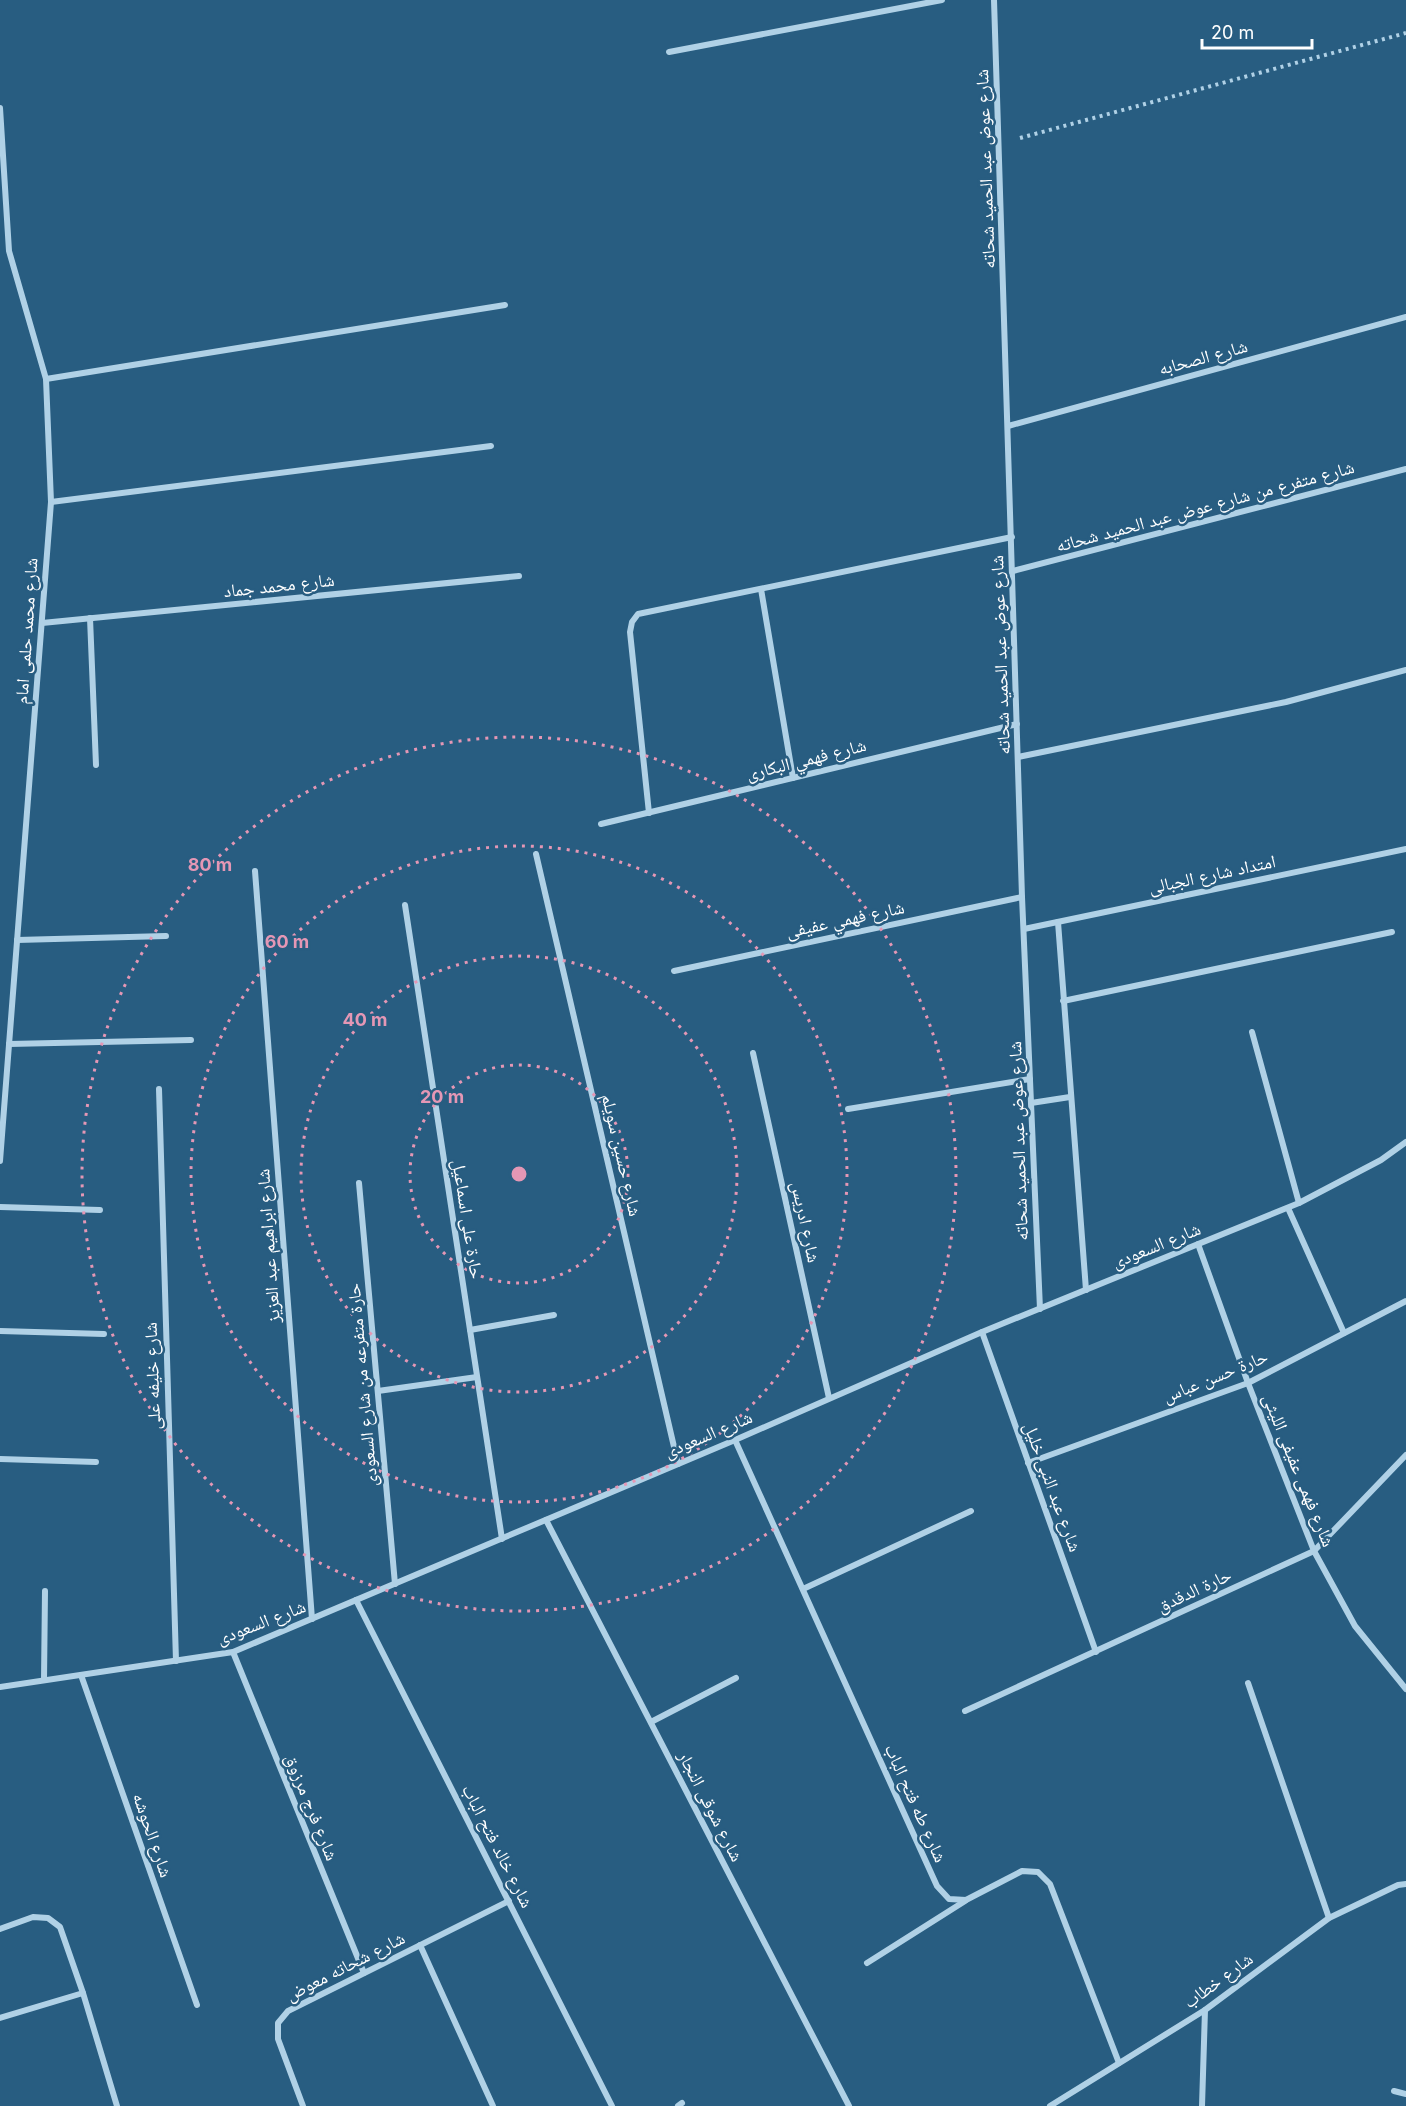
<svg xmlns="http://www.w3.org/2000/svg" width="1406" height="2106" font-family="Inter,'Noto Naskh Arabic',sans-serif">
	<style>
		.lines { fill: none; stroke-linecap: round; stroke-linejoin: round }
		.path { stroke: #b0d1e6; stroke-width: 4; stroke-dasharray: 3 4.5; stroke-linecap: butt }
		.street { stroke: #b0d1e6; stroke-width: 6 }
		.ring { fill: none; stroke: #e497b5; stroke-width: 3; stroke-dasharray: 3 6 }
		.labels { text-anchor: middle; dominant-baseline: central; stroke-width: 5; stroke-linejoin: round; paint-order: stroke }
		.street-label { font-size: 18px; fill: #fff; stroke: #285d81 }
		.centre { fill: #e497b5; stroke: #285d81; stroke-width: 3 }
		.ring-label { font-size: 18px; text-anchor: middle; font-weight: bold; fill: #e497b5; stroke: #285d81; stroke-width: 5; stroke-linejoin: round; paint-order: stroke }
	</style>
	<rect width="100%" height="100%" fill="#285d81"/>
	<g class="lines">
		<path class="path" d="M1020,138L1406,33"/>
		<g class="street">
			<path d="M994,0L1022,897L1040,1309"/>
			<path d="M669,52L942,0"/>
			<path d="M0,108L9,251L46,379L51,502L0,1161"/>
			<path d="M46,379L505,305"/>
			<path d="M1008,426L1406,317"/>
			<path d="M51,502L491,446"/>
			<path d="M1013,571L1406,469"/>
			<path d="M761,589L793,778"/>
			<path d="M90,618L96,765"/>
			<path d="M42,623L519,576"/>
			<path d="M1018,757L1286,702L1406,670"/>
			<path d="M649,813L630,632L632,622L638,614L1012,537"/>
			<path d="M601,824L1017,724"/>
			<path d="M536,854L678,1464"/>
			<path d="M255,871L312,1619"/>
			<path d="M405,905L502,1539"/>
			<path d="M1058,922L1086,1290"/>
			<path d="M1024,929L1406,849"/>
			<path d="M17,940L166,936"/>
			<path d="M674,971L1022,897"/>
			<path d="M1063,1001L1392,932"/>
			<path d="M1252,1032L1299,1203"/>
			<path d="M9,1044L191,1040"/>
			<path d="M753,1053L829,1398"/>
			<path d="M159,1089L176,1661"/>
			<path d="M1031,1103L1070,1097"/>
			<path d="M848,1109L1030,1079"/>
			<path d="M359,1183L395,1584"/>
			<path d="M0,1207L100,1210"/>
			<path d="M1288,1208L1344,1333"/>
			<path d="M1198,1244L1248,1383L1314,1551L1355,1626L1406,1689"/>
			<path d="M470,1330L554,1315"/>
			<path d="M0,1331L104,1334"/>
			<path d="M982,1332L1096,1652"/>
			<path d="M378,1391L477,1377"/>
			<path d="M735,1440L937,1886L949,1899L966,1900L1022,1871L1038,1872L1050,1884L1119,2063"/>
			<path d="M0,1459L96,1462"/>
			<path d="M1028,1463L1248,1383L1406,1301"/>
			<path d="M546,1520L849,2106"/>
			<path d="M803,1589L971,1511"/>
			<path d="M356,1600L612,2106"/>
			<path d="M233,1652L364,1973"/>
			<path d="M81,1675L197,2005"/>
			<path d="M44,1680L45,1591"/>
			<path d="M1248,1683L1329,1918"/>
			<path d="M0,1687L233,1652L735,1440L982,1332L1299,1203L1381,1160L1406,1142"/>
			<path d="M965,1711L1314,1551L1406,1455"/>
			<path d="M651,1722L736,1678"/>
			<path d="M0,1929L33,1917L48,1918L60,1927L83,1993L117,2106"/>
			<path d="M420,1945L493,2106"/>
			<path d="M867,1963L965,1901"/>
			<path d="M0,2018L83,1993"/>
			<path d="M1394,2091L1406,2094"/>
			<path d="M303,2106L278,2039V2023L288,2011L509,1901"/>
			<path d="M678,2106L682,2103"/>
			<path d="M1050,2106L1205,2010L1329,1918L1398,1885L1406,1884"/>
			<path d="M1202,2106L1205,2010"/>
		</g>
	</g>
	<g class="ring">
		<circle cx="519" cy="1174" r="109"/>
		<circle cx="519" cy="1174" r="218"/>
		<circle cx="519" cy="1174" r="328"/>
		<circle cx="519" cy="1174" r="437"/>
	</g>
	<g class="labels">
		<g class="street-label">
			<text transform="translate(985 169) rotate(-92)">شارع عوض عبد الحميد شحاته</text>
			<text transform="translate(1203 357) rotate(-15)">شارع الصحابه</text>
			<text transform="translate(1205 506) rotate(-15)">شارع متفرع من شارع عوض عبد الحميد شحاته</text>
			<text transform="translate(279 585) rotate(-6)">شارع محمد جماد</text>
			<text transform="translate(26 631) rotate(-86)">شارع محمد حلمى امام</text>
			<text transform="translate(1000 655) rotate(-92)">شارع عوض عبد الحميد شحاته</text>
			<text transform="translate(806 759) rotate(-14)">شارع فهمي البكارى</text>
			<text transform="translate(1212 874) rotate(-12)">امتداد شارع الجبالى</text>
			<text transform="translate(845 919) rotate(-12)">شارع فهمي عفيفى</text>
			<text transform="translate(1018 1141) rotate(-92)">شارع عوض عبد الحميد شحاته</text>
			<text transform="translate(622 1155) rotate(77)">شارع حسين سويلم</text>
			<text transform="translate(468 1219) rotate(81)">حارة على اسماعيل</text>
			<text transform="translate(806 1222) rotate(78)">شارع ادريس</text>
			<text transform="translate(1156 1245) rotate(-22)">شارع السعودى</text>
			<text transform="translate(268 1246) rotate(-94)">شارع ابراهيم عبد العزيز</text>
			<text transform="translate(152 1376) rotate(-92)">شارع خليفه على</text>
			<text transform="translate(1215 1376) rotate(-22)">حارة حسن عباس</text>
			<text transform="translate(362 1385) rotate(-95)">حارة متفرعه من شارع السعودى</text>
			<text transform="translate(708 1434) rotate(-23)">شارع السعودى</text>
			<text transform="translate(1299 1470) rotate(68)">شارع فهمى عفيفى الليثى</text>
			<text transform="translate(1053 1487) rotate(70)">شارع عبد النبى خليل</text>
			<text transform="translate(1194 1590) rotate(-25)">حارة الدقدق</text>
			<text transform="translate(261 1622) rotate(-21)">شارع السعودى</text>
			<text transform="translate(916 1803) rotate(66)">شارع طه فتح الباب</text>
			<text transform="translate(711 1806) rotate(63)">شارع شوقى النجار</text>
			<text transform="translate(312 1807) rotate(68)">شارع فرج مرزوق</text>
			<text transform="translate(153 1835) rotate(71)">شارع الحوشه</text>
			<text transform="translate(498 1846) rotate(63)">شارع خالد فتح الباب</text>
			<text transform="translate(345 1966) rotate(-27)">شارع شحاته معوض</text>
			<text transform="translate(1218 1980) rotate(-36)">شارع خطاب</text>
		</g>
	</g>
	<circle cx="519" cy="1174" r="9" class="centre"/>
	<g class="ring-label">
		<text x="210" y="871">80 m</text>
		<text x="287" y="948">60 m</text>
		<text x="365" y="1026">40 m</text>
		<text x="442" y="1103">20 m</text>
	</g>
	<path d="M1202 39v9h110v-9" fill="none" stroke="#ffffff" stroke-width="3"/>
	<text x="1211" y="39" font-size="18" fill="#ffffff" stroke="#285d81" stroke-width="4.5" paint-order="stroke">20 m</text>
</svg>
